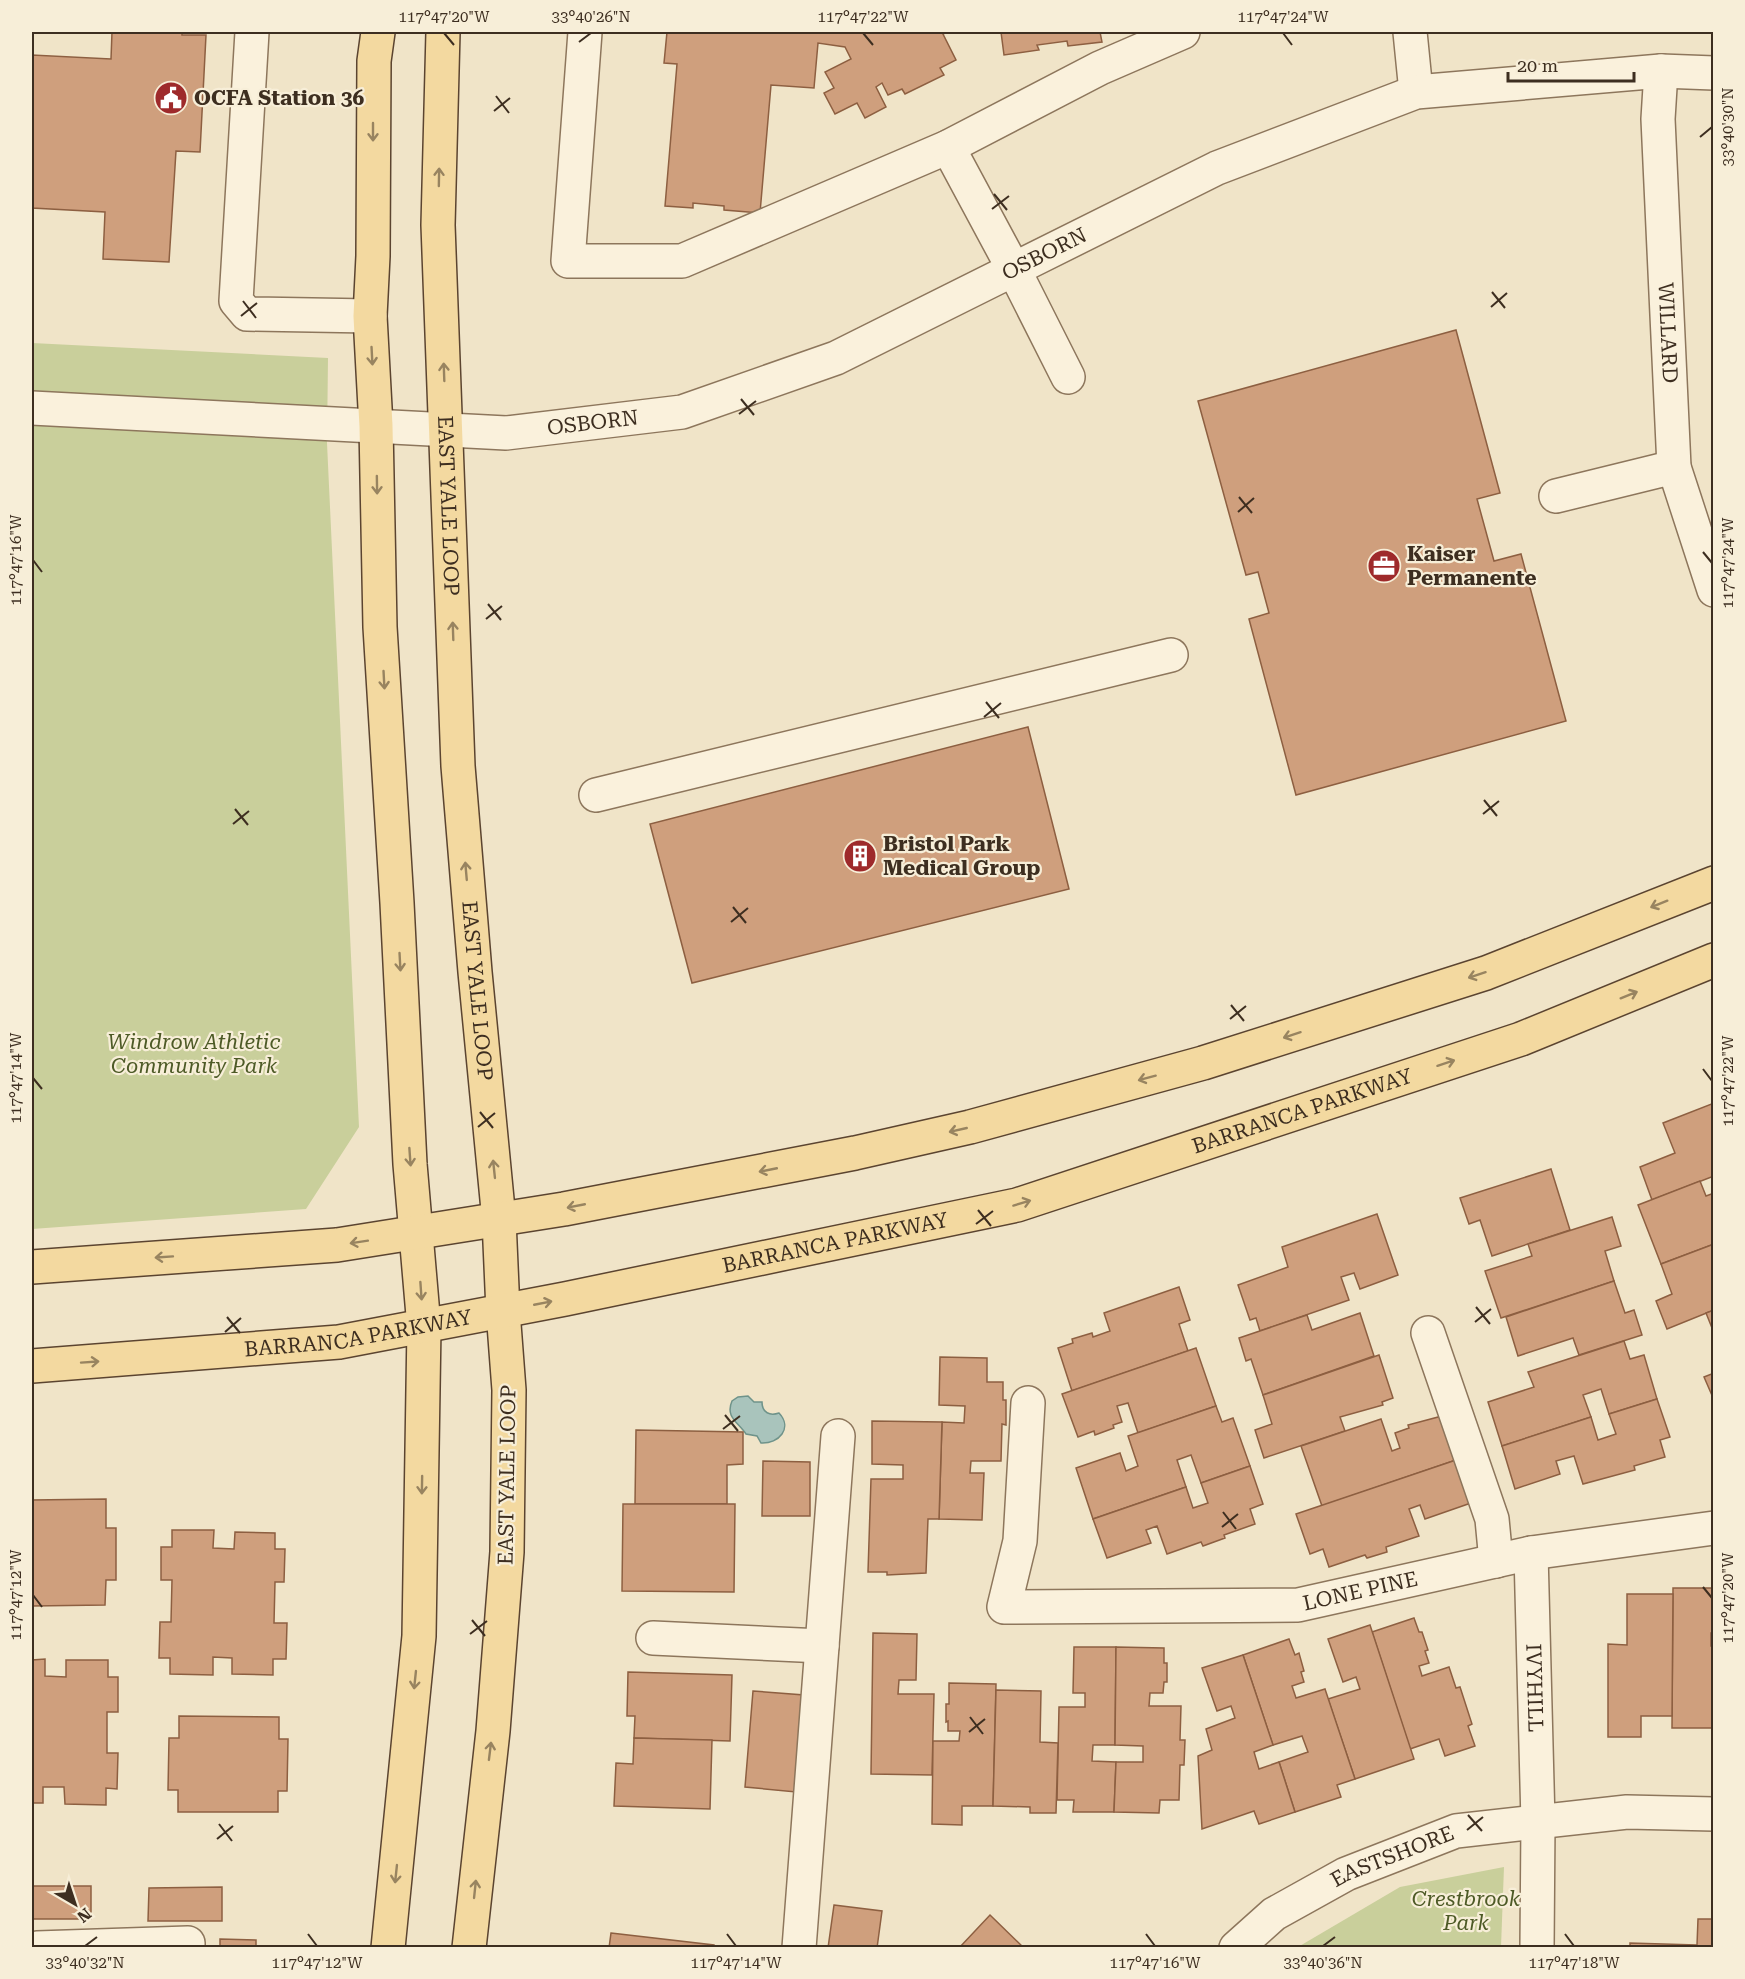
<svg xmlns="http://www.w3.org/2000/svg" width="1745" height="1979" font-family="'Roboto Serif',serif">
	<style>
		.green { fill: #c9cf9b }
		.water { fill: #a9c4bc; stroke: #6f938a; stroke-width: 1.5 }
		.building { fill: #cf9f7d; stroke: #8d5f41; stroke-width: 1.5 }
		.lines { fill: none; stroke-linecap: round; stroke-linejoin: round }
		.minor-casing { stroke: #8d765c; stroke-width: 36 }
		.major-casing { stroke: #5b4430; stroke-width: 36 }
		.minor { stroke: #faf1dc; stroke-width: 33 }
		.major { stroke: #f3d9a0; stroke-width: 33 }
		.oneway { stroke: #988460 }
		.ticks { fill: none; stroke: #3d2e20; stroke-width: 2 }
		.labels { text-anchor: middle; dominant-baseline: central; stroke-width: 4.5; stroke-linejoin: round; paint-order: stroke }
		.poi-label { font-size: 21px; font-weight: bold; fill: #3d2e20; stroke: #f7eed8; text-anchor: start }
		.street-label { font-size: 21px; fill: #3d2e20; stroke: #f7eed8 }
		.park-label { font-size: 21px; font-style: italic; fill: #4d5a26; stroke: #f7eed8 }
		.neatline { fill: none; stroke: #3d2e20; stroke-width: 2 }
		.ticks-label { font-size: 15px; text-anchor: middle; fill: #3d2e20 }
	</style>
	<rect width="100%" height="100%" fill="#f0e4c8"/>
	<g class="green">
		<path d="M32,343L328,358L327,443L359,1127L306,1209L32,1229Z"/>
		<path d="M1504,1867L1501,1947H1298L1400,1887Z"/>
	</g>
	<path class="water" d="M748,1396L754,1402H762C762,1413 770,1416 779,1413C793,1428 779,1444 761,1443L757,1436L746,1434C738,1422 725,1417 732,1401L738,1397Z"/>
	<g class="building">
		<path d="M112,32H182V35H206L200,152L176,151L169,262L103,259L105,212L32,208V55L111,59Z"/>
		<path d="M667,32H947L943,34L956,60L940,68L944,75L905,94L902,89L888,95L882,83L876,87L886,107L865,118L857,103L835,114L824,93L834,88L825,72L851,59L845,47L818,43L814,88L771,85L760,213L724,210V206L693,203V208L665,206L677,64L664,63Z"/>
		<path d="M1001,32H1100L1102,42L1068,46L1067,41L1037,45L1039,50L1004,55Z"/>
		<path d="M1456,330L1500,493L1477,499L1494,561L1521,554L1566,721L1296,795L1249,619L1269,613L1258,572L1246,575L1198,401Z"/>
		<path d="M1028,727L1069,889L692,983L650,824Z"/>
		<path d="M1714,1103V1176L1652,1200L1640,1167L1675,1153L1663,1123Z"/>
		<path d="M1551,1169L1570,1230L1492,1256L1480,1220L1469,1224L1460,1198Z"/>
		<path d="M1700,1181L1706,1196L1714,1193V1244L1661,1264L1638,1205Z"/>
		<path d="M1377,1214L1398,1275L1360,1289L1354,1273L1341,1277L1349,1300L1260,1331L1256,1318L1250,1320L1238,1285L1288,1267L1282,1247Z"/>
		<path d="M1612,1217L1621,1246L1605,1251L1614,1281L1501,1318L1485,1271L1532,1256L1528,1244Z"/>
		<path d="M1714,1244V1310L1667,1329L1656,1301L1672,1294L1661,1264Z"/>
		<path d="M1614,1281L1625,1313L1634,1310L1642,1335L1579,1355L1573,1338L1518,1356L1506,1317Z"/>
		<path d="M1179,1287L1190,1320L1179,1324L1188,1351L1072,1391L1058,1348L1073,1343L1072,1339L1092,1333L1093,1337L1110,1331L1104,1313Z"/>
		<path d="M1714,1310V1333L1706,1313Z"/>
		<path d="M1360,1313L1374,1356L1263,1395L1251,1359L1246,1361L1239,1338L1307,1315L1312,1330Z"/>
		<path d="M1624,1341L1630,1359L1644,1355L1657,1399L1609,1414L1601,1389L1583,1395L1591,1417L1502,1446L1488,1402L1534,1387L1528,1372Z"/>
		<path d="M1196,1348L1216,1406L1138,1433L1128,1403L1117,1406L1122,1422L1113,1425L1114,1428L1095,1435L1094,1431L1078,1437L1062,1394Z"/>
		<path d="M1379,1355L1393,1398L1382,1402L1383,1405L1340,1417L1345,1431L1264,1458L1255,1430L1272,1424L1263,1395Z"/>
		<path d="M940,1357L987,1358V1382H1003V1400H1006V1425L1002,1424L1001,1461H971L970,1473H984L982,1520L939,1519L942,1422L964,1423L965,1406L939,1405Z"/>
		<path d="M1714,1373V1400L1704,1377Z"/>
		<path d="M1657,1399L1670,1437L1660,1440L1665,1457L1634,1466L1635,1470L1583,1484L1574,1456L1556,1461L1560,1474L1515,1489L1502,1446L1591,1417L1598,1440L1616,1434L1609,1414Z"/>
		<path d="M1216,1406L1222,1422L1233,1418L1250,1466L1201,1483L1191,1455L1177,1460L1186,1487L1093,1519L1076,1468L1120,1453L1126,1471L1138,1466L1128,1436Z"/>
		<path d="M1442,1416L1456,1460L1322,1506L1301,1446L1381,1419L1392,1451L1400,1448L1395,1433L1409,1428L1408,1425Z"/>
		<path d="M872,1421L942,1422L939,1519H928L926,1573L887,1575V1572H868L871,1479H903V1465L872,1464Z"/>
		<path d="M636,1430L743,1432V1464L727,1465V1504H635Z"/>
		<path d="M1456,1460L1471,1503L1425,1519L1420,1505L1409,1509L1419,1536L1386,1547L1387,1552L1367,1558L1365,1555L1329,1567L1323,1549L1310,1554L1296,1514Z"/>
		<path d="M763,1461L810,1462V1516H762Z"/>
		<path d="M1250,1466L1263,1504L1250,1509L1255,1524L1224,1535L1225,1538L1203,1546L1201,1542L1167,1554L1157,1526L1146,1530L1151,1543L1107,1558L1093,1519L1186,1487L1193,1508L1208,1503L1201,1483Z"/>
		<path d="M106,1499V1528H116V1580H106L105,1605L32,1606V1500Z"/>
		<path d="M623,1504H735L734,1592L622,1591Z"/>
		<path d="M172,1530H214L213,1548L234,1549L235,1532L275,1533V1549H285L284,1582H275L274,1623H287L286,1659H273V1675L232,1674V1658L213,1657V1675L170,1674V1658H159L160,1622H171L172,1580H161V1547H172Z"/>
		<path d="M1673,1588H1714V1633H1711V1646H1714V1728H1672Z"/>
		<path d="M1627,1594H1673L1672,1716H1641V1737H1608V1644L1627,1645Z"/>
		<path d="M1414,1618L1419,1632H1422L1428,1650L1425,1651L1429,1663L1419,1666L1422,1676L1449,1667L1456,1688L1460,1687L1472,1724L1468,1726L1475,1746L1445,1756L1439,1739L1410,1749L1372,1632Z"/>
		<path d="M1370,1625L1414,1759L1355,1779L1328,1699L1360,1689L1356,1677L1343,1682L1328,1639Z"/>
		<path d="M873,1633L917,1634L916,1680H899L898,1694H934L932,1775L871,1774Z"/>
		<path d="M1289,1639L1295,1655L1299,1653L1304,1671L1301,1672L1304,1682L1292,1686L1296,1698L1325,1689L1355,1779L1337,1785L1341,1797L1295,1812L1279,1762L1308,1752L1302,1736L1273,1745L1243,1655Z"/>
		<path d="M1074,1647H1116L1115,1745H1093L1092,1761L1116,1762L1114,1812H1073L1074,1800H1057L1059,1707H1085V1693H1073Z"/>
		<path d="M1116,1647L1164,1648V1663H1167V1682H1164L1163,1693H1150L1149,1706H1181L1180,1740H1185L1184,1765H1180L1179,1800H1160L1159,1813L1114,1812L1116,1762H1143V1746L1115,1745Z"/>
		<path d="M1243,1655L1273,1745L1254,1752L1259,1769L1279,1762L1295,1812L1259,1824L1254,1811L1202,1829L1198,1756L1212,1750L1206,1729L1235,1718L1231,1706L1217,1711L1202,1668Z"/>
		<path d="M45,1659V1676L66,1677V1660H108V1677H118V1712H107V1753H118L117,1789L106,1788V1805L65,1804L64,1787H43V1803H32V1660Z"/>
		<path d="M628,1672L732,1675L730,1741L634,1738L635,1716H627Z"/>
		<path d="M949,1683L996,1684L993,1806H962V1825L932,1824L933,1741H959L960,1731H948V1721L946,1722V1704H949Z"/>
		<path d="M996,1690L1041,1691L1040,1742L1058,1743L1056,1813H1030V1807L993,1806Z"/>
		<path d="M753,1691L804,1695L796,1792L745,1787Z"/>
		<path d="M179,1716L279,1717V1739H288L287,1791H278V1812H178V1790H168L169,1738H179Z"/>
		<path d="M634,1738L712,1740L710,1809L614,1806L616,1763L633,1764Z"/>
		<rect x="32" y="1886" width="59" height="33"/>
		<path d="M222,1887V1921H148L149,1888Z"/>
		<path d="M834,1905L882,1911L877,1948H828Z"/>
		<path d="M990,1915L1024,1948H959Z"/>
		<path d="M1698,1919H1714V1948H1630V1943L1697,1945Z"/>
		<path d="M611,1933L714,1945V1948H609Z"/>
		<path d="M220,1939L256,1940V1948H220Z"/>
	</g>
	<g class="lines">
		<g class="minor-casing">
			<g id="minor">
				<path d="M252,32L236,301L247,314L370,316"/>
				<path d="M585,32L568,261H682L948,147L1100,68L1183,32"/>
				<path d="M1410,32L1416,92"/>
				<path id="s1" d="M1661,71L1658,119L1674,467L1714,590"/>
				<path d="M948,147L1013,268L1068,377"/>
				<path id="s2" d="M32,408L506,433L682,412L836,358L1217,168L1416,92L1661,71L1714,73"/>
				<path d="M1556,496L1674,467"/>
				<path d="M596,795L1171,655"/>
				<path d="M1428,1333L1492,1519L1496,1561"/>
				<path id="s3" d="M1028,1403L1020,1541L1004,1607L1298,1605L1531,1553L1714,1528"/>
				<path id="s4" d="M1531,1553L1538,1822L1537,1948"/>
				<path d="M653,1638L822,1646"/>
				<path d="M37,1948L188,1943V1948"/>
				<path d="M799,1948L838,1436"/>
				<path id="s5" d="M1236,1948L1274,1914L1346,1874L1456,1831L1627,1812L1714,1814"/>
			</g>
		</g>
		<g class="major-casing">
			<g id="major">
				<path d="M378,32L374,61L373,256L370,316L376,426L380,627L397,903L410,1164L424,1327L419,1636L388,1948"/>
				<path id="s6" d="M443,32L438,225L458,766L475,972L499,1220L503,1311L509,1390L507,1552L493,1731L469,1948"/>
				<path d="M32,1267L337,1245L564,1209L855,1153L970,1127L1203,1063L1486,973L1714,883"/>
				<path id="s7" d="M32,1366L339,1342L565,1299L1017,1205L1521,1039L1714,960"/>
			</g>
		</g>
		<use href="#minor" class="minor"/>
		<use href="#major" class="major"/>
	</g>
	<defs><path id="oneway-shaft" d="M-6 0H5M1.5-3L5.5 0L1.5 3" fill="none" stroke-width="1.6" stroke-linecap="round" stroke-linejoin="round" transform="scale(1.5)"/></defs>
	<g class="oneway">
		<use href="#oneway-shaft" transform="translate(373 132) rotate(90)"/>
		<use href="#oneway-shaft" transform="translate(439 177) rotate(-89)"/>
		<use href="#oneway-shaft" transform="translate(372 356) rotate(87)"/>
		<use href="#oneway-shaft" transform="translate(444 372) rotate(-92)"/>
		<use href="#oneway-shaft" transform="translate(377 485) rotate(89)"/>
		<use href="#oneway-shaft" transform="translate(453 631) rotate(-92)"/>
		<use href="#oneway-shaft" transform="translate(384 680) rotate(87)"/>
		<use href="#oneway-shaft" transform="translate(466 871) rotate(-95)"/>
		<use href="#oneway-shaft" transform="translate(1659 904) rotate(158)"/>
		<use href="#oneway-shaft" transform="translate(400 962) rotate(87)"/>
		<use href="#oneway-shaft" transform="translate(1477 975) rotate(162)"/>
		<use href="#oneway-shaft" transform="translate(1629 995) rotate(-22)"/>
		<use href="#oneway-shaft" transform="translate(1292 1035) rotate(162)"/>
		<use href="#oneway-shaft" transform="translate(1446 1063) rotate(-18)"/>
		<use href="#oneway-shaft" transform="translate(1147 1078) rotate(165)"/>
		<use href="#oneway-shaft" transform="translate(958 1130) rotate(167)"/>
		<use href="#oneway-shaft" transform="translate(410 1157) rotate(86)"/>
		<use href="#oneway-shaft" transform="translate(494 1169) rotate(-96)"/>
		<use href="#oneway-shaft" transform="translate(768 1170) rotate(169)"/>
		<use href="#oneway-shaft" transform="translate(1022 1203) rotate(-17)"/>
		<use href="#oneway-shaft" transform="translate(576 1206) rotate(169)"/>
		<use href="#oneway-shaft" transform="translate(359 1242) rotate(171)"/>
		<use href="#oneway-shaft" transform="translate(164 1257) rotate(176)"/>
		<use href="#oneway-shaft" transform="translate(421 1291) rotate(86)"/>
		<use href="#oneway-shaft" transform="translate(543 1303) rotate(-11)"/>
		<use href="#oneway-shaft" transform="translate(90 1362) rotate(-4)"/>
		<use href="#oneway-shaft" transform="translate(422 1485) rotate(91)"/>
		<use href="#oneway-shaft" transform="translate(415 1680) rotate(96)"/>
		<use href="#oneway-shaft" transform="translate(490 1751) rotate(-83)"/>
		<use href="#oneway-shaft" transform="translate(396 1874) rotate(96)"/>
		<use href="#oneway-shaft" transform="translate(475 1889) rotate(-84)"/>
	</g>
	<path class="ticks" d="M444,33L454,45M863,33L873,45M1283,33L1292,45M579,42L591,33M496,96L509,113M494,111L510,98M1700,137L1712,127M994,194L1007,210M992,209L1009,196M1492,292L1505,308M243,301L256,318M1491,307L1507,293M241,316L257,303M741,399L754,415M739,414L756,401M1239,497L1252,513M1238,512L1254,498M1703,552L1712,563M33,560L42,572M488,604L501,620M486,619L502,606M986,702L999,718M984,717L1001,703M1484,800L1497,816M235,809L248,825M1483,814L1499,801M233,824L249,811M733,907L746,923M731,922L748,908M1231,1005L1244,1021M1230,1019L1246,1006M1703,1069L1712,1081M33,1078L42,1089M480,1112L493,1128M478,1127L495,1113M978,1210L991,1226M976,1224L993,1211M1476,1307L1490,1324M227,1317L240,1333M1475,1322L1491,1309M225,1332L241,1318M725,1415L738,1431M723,1429L740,1416M1223,1512L1236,1529M1222,1527L1238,1514M1703,1587L1712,1598M33,1595L42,1607M472,1620L485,1636M470,1634L487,1621M970,1717L983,1734M969,1732L985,1719M1468,1815L1482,1831M219,1824L232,1841M1467,1830L1483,1817M217,1839L233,1826M308,1934L317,1946M727,1934L736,1946M1146,1934L1155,1946M1565,1934L1574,1946M85,1946L97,1937M1323,1946L1335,1937"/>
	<defs>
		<g id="civic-disc" transform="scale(1.725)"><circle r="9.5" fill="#9e2a2b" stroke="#f7eed8"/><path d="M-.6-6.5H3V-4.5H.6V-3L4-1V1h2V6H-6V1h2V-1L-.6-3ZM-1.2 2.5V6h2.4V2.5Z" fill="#fff"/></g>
		<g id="office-disc" transform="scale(1.725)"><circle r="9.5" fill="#9e2a2b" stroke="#f7eed8"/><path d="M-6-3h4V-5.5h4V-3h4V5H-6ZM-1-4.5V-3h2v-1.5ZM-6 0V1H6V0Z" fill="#fff"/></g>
		<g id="building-disc" transform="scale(1.725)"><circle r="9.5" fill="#9e2a2b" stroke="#f7eed8"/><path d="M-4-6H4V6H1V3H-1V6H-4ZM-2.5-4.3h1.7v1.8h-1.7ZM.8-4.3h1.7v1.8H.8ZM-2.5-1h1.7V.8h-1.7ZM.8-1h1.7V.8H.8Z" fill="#fff"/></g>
	</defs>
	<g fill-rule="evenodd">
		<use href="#civic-disc" x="171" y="98"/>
		<use href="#office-disc" x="1384" y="566"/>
		<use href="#building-disc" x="860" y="856"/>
	</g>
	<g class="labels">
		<g class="poi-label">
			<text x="194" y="98">OCFA Station 36</text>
			<text x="1407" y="554">Kaiser<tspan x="1407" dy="24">Permanente</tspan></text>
			<text x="883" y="844">Bristol Park<tspan x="883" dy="24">Medical Group</tspan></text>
		</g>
		<g class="street-label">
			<text stroke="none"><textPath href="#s2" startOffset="1048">OSBORN</textPath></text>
			<text stroke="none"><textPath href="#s1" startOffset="262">WILLARD</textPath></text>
			<text stroke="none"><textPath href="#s2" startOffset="562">OSBORN</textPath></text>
			<text stroke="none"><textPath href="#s6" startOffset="474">EAST YALE LOOP</textPath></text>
			<text stroke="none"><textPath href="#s6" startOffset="960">EAST YALE LOOP</textPath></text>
			<text stroke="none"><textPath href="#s7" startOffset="1300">BARRANCA PARKWAY</textPath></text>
			<text stroke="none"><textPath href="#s7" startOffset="814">BARRANCA PARKWAY</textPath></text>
			<text stroke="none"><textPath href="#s7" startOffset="328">BARRANCA PARKWAY</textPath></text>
			<text transform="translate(507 1475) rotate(-89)">EAST YALE LOOP</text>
			<text stroke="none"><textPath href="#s3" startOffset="564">LONE PINE</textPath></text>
			<text stroke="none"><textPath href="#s4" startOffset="135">IVYHILL</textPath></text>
			<text stroke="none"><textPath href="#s5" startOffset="183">EASTSHORE</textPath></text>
		</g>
		<g class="park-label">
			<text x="194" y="1042">Windrow Athletic<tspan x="194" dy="24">Community Park</tspan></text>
			<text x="1466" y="1899">Crestbrook<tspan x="1466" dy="24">Park</tspan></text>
		</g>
	</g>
	<rect width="1745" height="1979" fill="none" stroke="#f7eed8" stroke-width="66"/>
	<g transform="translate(75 1904) rotate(141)" stroke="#f7eed8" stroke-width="4.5" paint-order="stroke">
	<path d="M0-4.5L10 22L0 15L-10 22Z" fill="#3d2e20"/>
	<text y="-9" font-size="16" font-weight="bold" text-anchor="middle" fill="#3d2e20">N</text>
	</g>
	<path d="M1508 72v9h126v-9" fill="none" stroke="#3d2e20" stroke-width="3"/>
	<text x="1517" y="72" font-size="18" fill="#3d2e20" stroke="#f7eed8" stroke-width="4.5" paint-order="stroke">20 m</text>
	<rect x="33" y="33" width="1679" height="1913" class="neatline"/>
	<g class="ticks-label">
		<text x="444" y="22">117°47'20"W</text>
		<text x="591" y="22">33°40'26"N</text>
		<text x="863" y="22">117°47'22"W</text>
		<text x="1283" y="22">117°47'24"W</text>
		<text transform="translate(1728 127) rotate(-90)" y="5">33°40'30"N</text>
		<text transform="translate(16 560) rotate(-90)" y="5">117°47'16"W</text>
		<text transform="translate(1728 563) rotate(-90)" y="5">117°47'24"W</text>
		<text transform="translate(16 1078) rotate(-90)" y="5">117°47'14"W</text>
		<text transform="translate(1728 1081) rotate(-90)" y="5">117°47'22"W</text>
		<text transform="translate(16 1595) rotate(-90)" y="5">117°47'12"W</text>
		<text transform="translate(1728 1598) rotate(-90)" y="5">117°47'20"W</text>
		<text x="85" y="1968">33°40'32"N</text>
		<text x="317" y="1968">117°47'12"W</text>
		<text x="736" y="1968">117°47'14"W</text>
		<text x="1155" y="1968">117°47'16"W</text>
		<text x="1323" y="1968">33°40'36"N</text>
		<text x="1574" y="1968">117°47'18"W</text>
	</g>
</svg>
